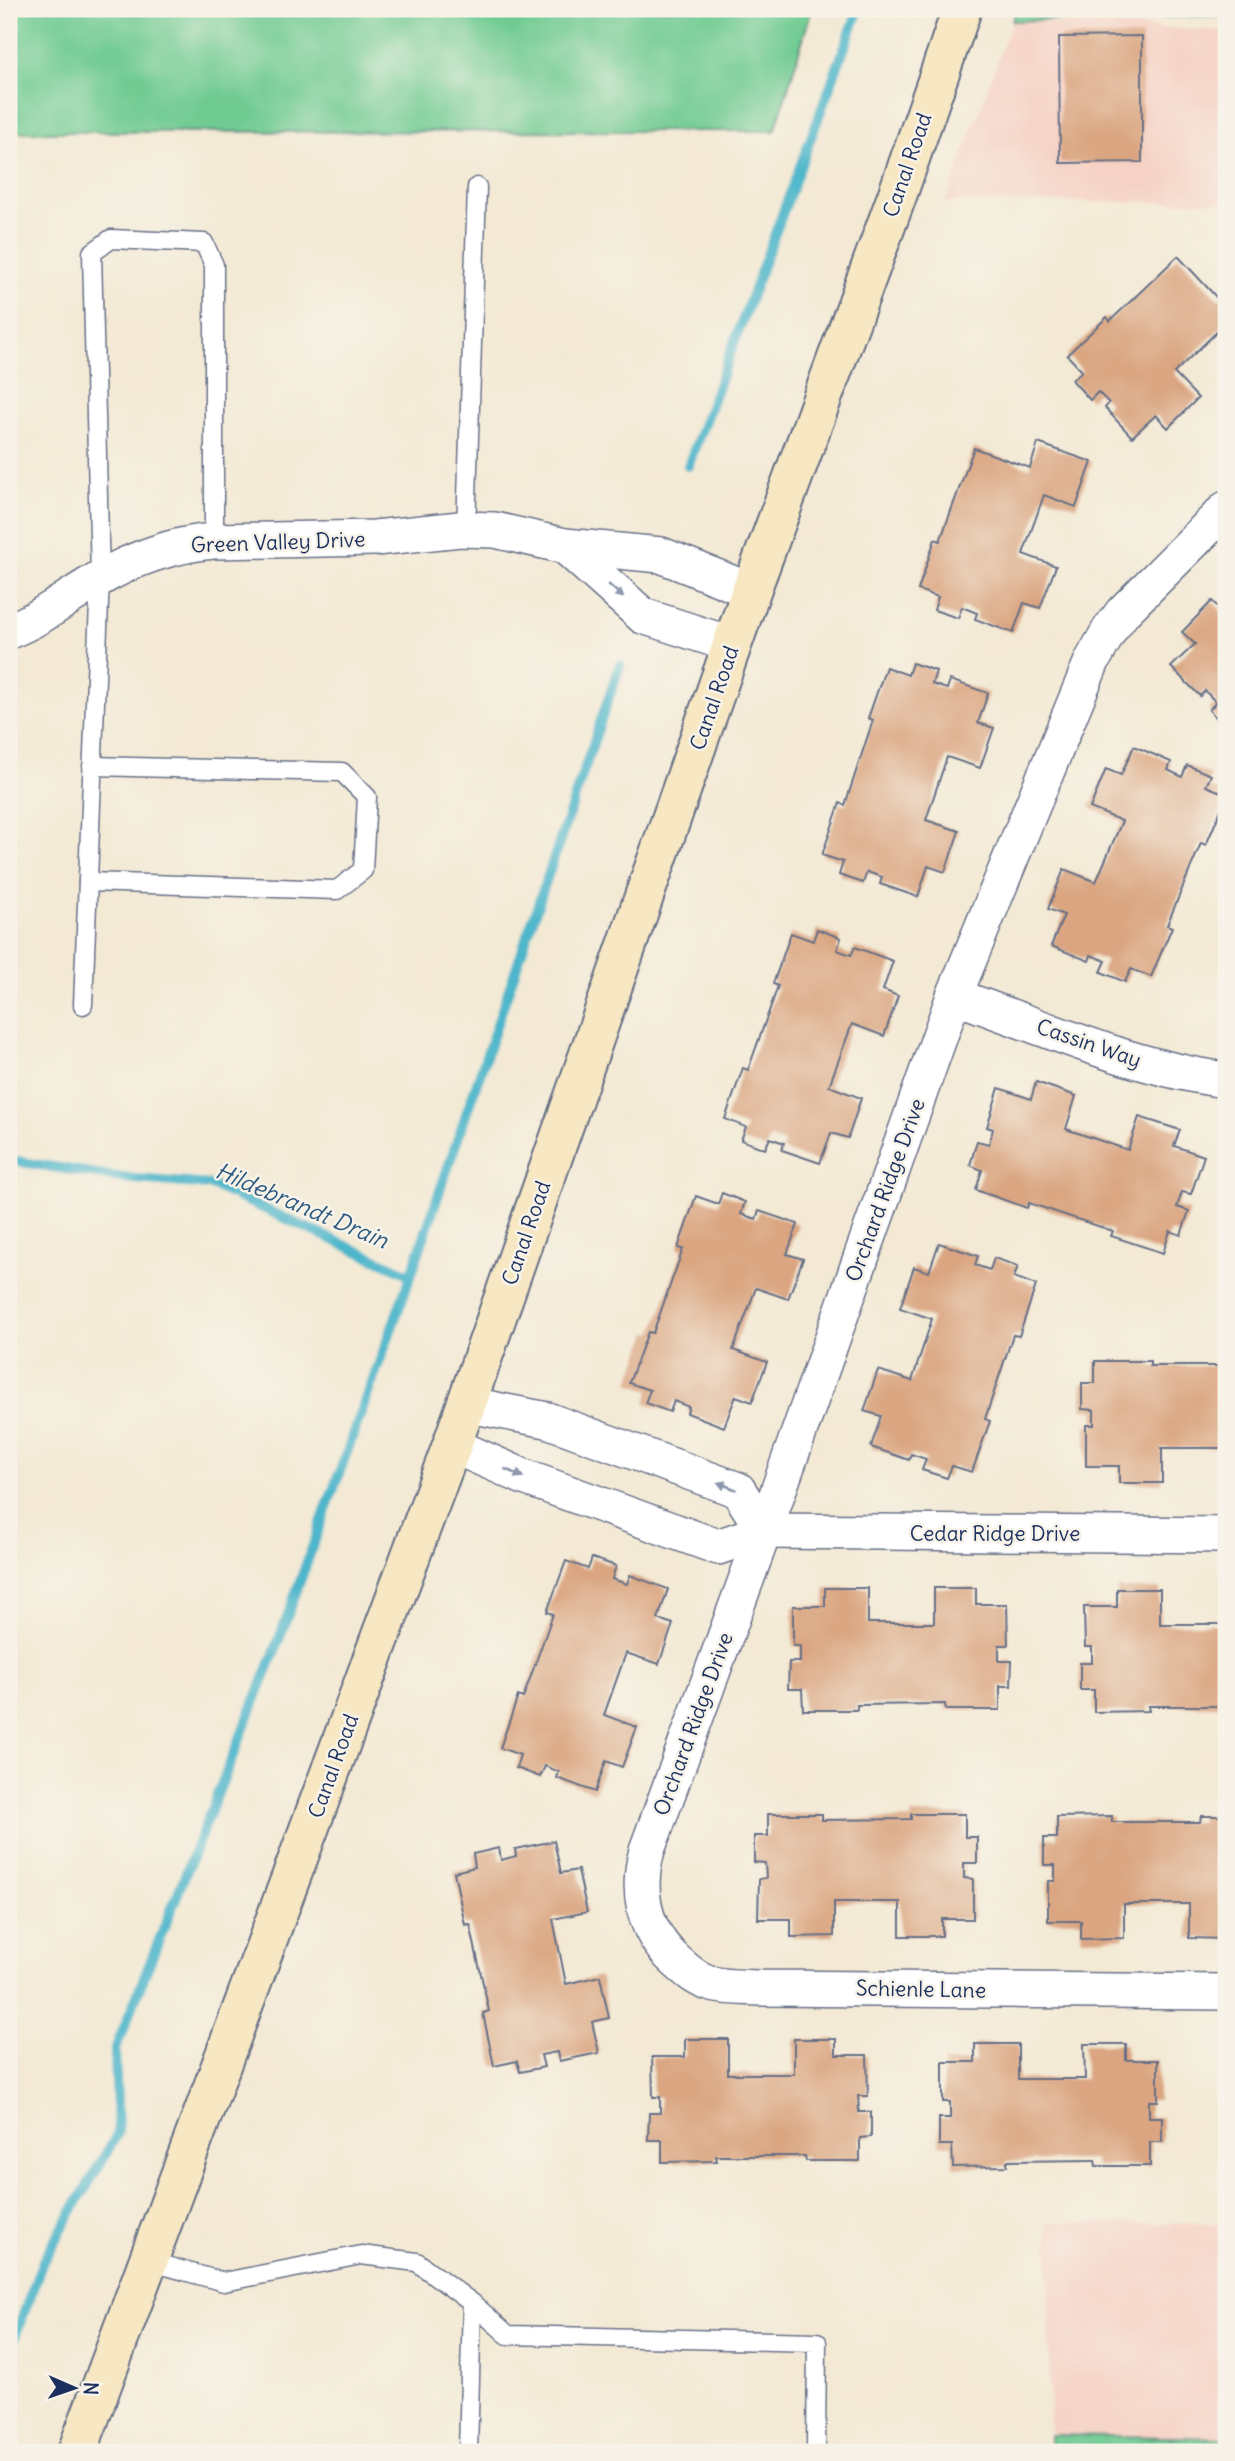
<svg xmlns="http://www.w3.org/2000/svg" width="1235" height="2461" font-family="Delius,sans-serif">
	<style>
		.built { fill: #f6d1c5 }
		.green { fill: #70cb92; stroke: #467d78; stroke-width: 2 }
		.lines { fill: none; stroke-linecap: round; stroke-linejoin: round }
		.stream { stroke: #4db6cb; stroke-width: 10 }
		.building { fill: #daa580 }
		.lane-casing { stroke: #677087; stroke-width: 21 }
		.street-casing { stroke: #677087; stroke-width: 38 }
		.secondary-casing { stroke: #677087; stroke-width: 42 }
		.lane { stroke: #fff; stroke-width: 18 }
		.street { stroke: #fff; stroke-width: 35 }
		.secondary { stroke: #f7e8c3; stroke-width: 38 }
		.oneway { fill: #8d97ae }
		.labels { text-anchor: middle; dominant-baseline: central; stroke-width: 5; stroke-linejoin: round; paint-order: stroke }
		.street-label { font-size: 21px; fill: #1b2f5e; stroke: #f7f3e8 }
		.water-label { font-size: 23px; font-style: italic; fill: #2a587f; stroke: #f7f3e8 }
	</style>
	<rect width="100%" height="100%" fill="#f7f3e8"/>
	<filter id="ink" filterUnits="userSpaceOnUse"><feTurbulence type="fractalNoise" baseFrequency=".0143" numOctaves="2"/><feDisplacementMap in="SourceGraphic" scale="14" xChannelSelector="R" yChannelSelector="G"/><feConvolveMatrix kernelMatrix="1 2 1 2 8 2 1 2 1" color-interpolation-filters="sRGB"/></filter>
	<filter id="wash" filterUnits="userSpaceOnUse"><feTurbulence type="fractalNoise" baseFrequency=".00686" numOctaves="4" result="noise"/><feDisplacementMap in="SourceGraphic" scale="28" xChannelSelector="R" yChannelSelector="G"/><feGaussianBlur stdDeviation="1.57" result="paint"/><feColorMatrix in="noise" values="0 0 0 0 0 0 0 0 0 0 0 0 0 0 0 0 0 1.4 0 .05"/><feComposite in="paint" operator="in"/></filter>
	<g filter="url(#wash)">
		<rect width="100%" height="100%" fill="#f3e9d4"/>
		<g class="built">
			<path d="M1012,21L1226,31V202H946Z"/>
			<path d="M1048,2222L1226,2224V2438L1050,2435Z"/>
		</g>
		<g class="green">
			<path d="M9,9H812L775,131L9,132Z"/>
			<path d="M1016,9H1226V15L1012,21Z"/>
			<path d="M1050,2435L1226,2438V2452H1050Z"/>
		</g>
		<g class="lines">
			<g class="stream">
				<path d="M688,466L859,9"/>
				<path d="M9,1160L122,1178L211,1185L411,1275"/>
				<path d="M9,2353L43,2261L118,2133L115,2050L274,1653L411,1275L620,665"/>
			</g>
		</g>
		<g id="blocks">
			<g class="building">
				<path d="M1142,36V162L1060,163L1059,37Z"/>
				<path d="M1178,256L1219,300L1226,292V329L1223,326L1174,373L1198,398L1168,428L1156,415L1132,437L1105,408L1109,403L1098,392L1090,400L1072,380L1082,371L1067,355L1107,317L1110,321Z"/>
				<path d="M1038,443L1092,462L1076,507L1044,495L1023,554L1056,566L1040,608L1024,603L1013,633L975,619L977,613L962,607L958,618L934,610L938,597L918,590L935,539L940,541L974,448L1030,468Z"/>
				<path d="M1212,601L1226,615V728L1209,710L1216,702L1205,691L1200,696L1171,667L1195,644L1182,632Z"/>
				<path d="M912,663L936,671L932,684L947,689L950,680L988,693L978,723L994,728L980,768L947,757L926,820L959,831L945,872L928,866L918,897L880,884L882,877L867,872L863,883L839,875L843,862L822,855L840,803L845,805L873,720L868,718L886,667L908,675Z"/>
				<path d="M1134,746L1171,762L1168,770L1182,777L1187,765L1211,775L1206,786L1226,794V798L1206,845L1201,843L1167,925L1172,927L1151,977L1131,969L1125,982L1101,972L1106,961L1091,955L1089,961L1051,946L1064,915L1048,909L1064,869L1096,882L1122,821L1090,808L1106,769L1121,775Z"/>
				<path d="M817,929L841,938L837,950L851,955L855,947L893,961L883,990L898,996L884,1036L852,1024L829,1086L861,1098L848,1138L831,1133L820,1163L782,1150L784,1143L770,1138L765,1149L741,1140L746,1127L725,1119L743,1068L748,1070L778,986L773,984L791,933L813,941Z"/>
				<path d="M1036,1082L1076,1096L1066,1129L1128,1150L1139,1117L1180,1130L1174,1146L1204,1156L1191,1194L1182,1192L1177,1207L1189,1211L1181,1235L1170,1231L1163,1253L1111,1236L1113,1231L1029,1203L1027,1208L976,1190L982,1170L970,1165L977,1141L989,1144L993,1129L987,1127L999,1088L1031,1099Z"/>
				<path d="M722,1193L745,1202L741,1214L756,1219L759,1211L798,1224L787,1254L803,1259L788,1299L756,1288L733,1350L767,1362L752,1402L736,1396L724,1427L687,1413L689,1407L674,1401L670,1412L645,1403L650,1390L629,1383L648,1332L653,1333L683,1249L678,1248L696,1196L718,1204Z"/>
				<path d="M939,1243L978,1256L975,1265L990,1270L994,1258L1018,1266L1014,1277L1036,1285L1019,1336L1013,1335L985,1419L990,1421L972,1472L952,1466L947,1478L922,1470L926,1459L911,1454L909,1460L871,1447L881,1416L864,1411L878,1370L912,1381L932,1319L900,1308L914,1267L929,1272Z"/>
				<path d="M1095,1361H1150V1366H1226V1448H1162V1483H1119V1466H1086V1425H1094V1410L1082,1409V1383H1095Z"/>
				<path d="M592,1558L616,1566L612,1579L627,1584L630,1575L668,1589L658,1619L673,1624L659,1664L626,1653L604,1715L637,1727L622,1767L606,1761L595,1792L557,1778L559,1772L545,1766L540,1777L516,1768L520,1755L500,1748L518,1696L523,1698L553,1614L547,1612L566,1561L588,1569Z"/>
				<path d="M825,1588H868V1623H934V1588H976V1604H1007L1008,1645H999V1661H1012L1011,1686H1000V1710H946L945,1704L857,1705V1710H803L802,1689H788L789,1662H800V1646H793V1606H825Z"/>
				<path d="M1117,1589H1160V1624H1226V1706H1148L1149,1711L1094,1712V1690H1080V1663H1092V1647H1085L1084,1607H1117Z"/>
				<path d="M768,1814H822V1820L911,1819V1814H965V1837H977V1863H964V1878L973,1879V1919H942V1936H900V1902H834V1936L791,1937V1919H758L759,1879L766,1878L765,1863L754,1862V1836H768Z"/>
				<path d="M1112,1816V1822H1200L1201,1816H1226V1939L1189,1938V1904H1124V1938L1081,1939V1921H1048V1881H1055V1865H1044V1838H1057V1817Z"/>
				<path d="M554,1841L561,1873L578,1870L587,1912L553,1919L566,1984L600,1976L609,2018L592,2022L599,2053L559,2061L557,2052L541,2055L544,2067L520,2072L517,2061L494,2066L483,2013L489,2011L470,1924L465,1925L454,1872L475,1867L473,1854L499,1848L501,1860L516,1856L515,1849Z"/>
				<path d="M685,2039H728V2074H794V2039H836V2055H867L868,2096H858L859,2112H871V2137L860,2138V2161H806L805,2156H716L717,2161L662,2162V2140H648L649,2113H660V2097H653L652,2057H685Z"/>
				<path d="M975,2044H1018V2079H1085L1084,2044H1126V2060H1158V2101H1149V2117H1162V2142H1150V2166H1096L1095,2160L1007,2161V2166L953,2167L952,2145H939V2118H950V2102H943V2062H975Z"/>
			</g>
		</g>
	</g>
	<g filter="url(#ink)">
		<use href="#blocks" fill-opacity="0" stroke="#677087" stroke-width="2"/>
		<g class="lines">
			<g class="lane-casing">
				<g id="lane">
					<path d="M466,530L477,187"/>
					<path d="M88,882L337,890L363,870L367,797L342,772L92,766"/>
					<path d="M83,1005L100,578L92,253L111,239L204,243L214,265V541"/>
					<path d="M148,2261L224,2282L361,2255L417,2262L472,2303L508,2335L817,2342L816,2452"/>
					<path d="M468,2452L472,2303"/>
				</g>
			</g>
			<g class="street-casing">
				<g id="street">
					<path d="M1226,509L1123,612L1109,631L1092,661L954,996L764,1531L647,1850C636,1891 643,1930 675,1960C686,1970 697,1980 712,1984C727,1988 745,1987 761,1988L1226,1992"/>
					<path d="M565,546L643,616L733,645"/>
					<path d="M9,631C41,619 68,597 97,580C132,559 174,544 214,541L375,538L460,529L495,530L565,546L661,555L751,591"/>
					<path d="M954,996C1043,1027 1132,1068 1226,1080"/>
					<path d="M452,1445L524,1477L718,1547L764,1531L738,1490L547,1420L465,1404"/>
					<path d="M764,1531L1226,1535"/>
				</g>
			</g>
			<g class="secondary-casing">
				<path id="secondary" d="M77,2452L452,1445L751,591L897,196L962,9"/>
			</g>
			<use href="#lane" class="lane"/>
			<use href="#street" class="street"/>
			<use href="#secondary" class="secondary"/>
		</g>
		<defs><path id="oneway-solid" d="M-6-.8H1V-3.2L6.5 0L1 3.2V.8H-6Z" transform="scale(1.75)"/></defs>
		<g class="oneway">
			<use href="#oneway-solid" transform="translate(616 591) rotate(42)"/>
			<use href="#oneway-solid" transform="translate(514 1473) rotate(24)"/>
			<use href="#oneway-solid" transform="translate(727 1486) rotate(-159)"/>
		</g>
	</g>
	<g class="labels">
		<g class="street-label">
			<text transform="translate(907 165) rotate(-71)">Canal Road</text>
			<text transform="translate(278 542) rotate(-2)">Green Valley Drive</text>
			<text transform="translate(714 698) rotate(-71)">Canal Road</text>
			<text transform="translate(1089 1043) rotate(19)">Cassin Way</text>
			<text transform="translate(885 1190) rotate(-70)">Orchard Ridge Drive</text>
			<text transform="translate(526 1233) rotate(-71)">Canal Road</text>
			<text x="995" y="1533">Cedar Ridge Drive</text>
			<text transform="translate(693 1724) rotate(-70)">Orchard Ridge Drive</text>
			<text transform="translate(333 1766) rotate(-70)">Canal Road</text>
			<text transform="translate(921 1989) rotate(1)">Schienle Lane</text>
		</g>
		<g class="water-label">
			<text transform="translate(302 1205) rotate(23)">Hildebrandt Drain</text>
		</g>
	</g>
	<rect width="1235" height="2461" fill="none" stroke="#f7f3e8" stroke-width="35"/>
	<g transform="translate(74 2388) rotate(92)" stroke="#f7f3e8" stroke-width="5" paint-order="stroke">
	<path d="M0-5L12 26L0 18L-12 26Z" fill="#1b2f5e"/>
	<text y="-10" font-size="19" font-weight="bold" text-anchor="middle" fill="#1b2f5e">N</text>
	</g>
</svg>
